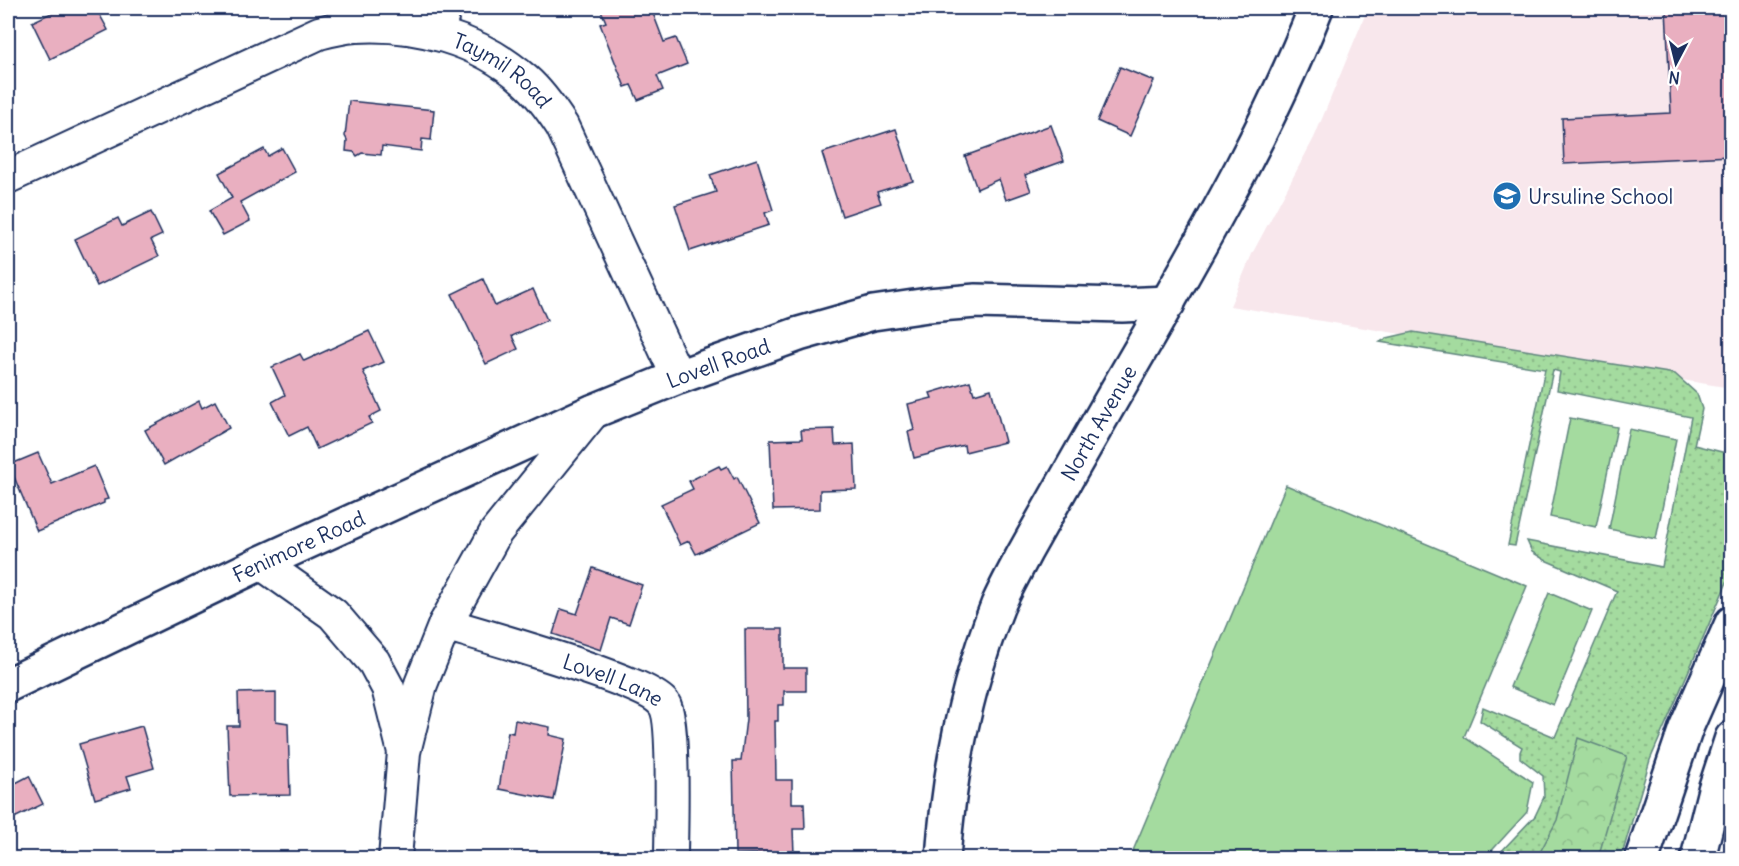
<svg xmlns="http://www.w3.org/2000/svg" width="1739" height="866" font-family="Delius,sans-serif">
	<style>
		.built { fill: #f8e7ec }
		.green { fill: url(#green-dots); stroke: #60857e; stroke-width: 1.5 }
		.forest { fill: url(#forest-crowns); stroke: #60857e; stroke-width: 1.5 }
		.pitch { fill: #a4db9f; stroke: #60857e; stroke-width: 1.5 }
		.building { fill: #e9afc0; stroke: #1b2f5e; stroke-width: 1.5 }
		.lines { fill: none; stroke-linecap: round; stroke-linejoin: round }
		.minor-casing { stroke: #1b2f5e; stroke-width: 36 }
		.tertiary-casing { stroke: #1b2f5e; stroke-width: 38 }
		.primary-casing { stroke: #1b2f5e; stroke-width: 38 }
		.motorway-casing { stroke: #1b2f5e; stroke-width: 38 }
		.minor { stroke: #fff; stroke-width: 32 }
		.tertiary { stroke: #fff; stroke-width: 33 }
		.primary { stroke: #fff; stroke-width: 33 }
		.motorway { stroke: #fff; stroke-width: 33 }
		.labels { text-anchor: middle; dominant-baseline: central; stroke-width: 4.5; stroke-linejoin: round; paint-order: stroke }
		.street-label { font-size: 21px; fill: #1b2f5e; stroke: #fff }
		.poi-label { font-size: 21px; fill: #1b2f5e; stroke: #fff; text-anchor: start }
	</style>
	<defs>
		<pattern id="green-dots" width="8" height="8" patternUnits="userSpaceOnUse" patternTransform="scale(1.5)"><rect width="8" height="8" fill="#a4db9f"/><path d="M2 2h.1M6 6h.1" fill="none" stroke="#8dbc8b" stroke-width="1.8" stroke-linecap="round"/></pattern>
		<pattern id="forest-crowns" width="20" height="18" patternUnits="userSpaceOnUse" patternTransform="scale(1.5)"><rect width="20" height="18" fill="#a4db9f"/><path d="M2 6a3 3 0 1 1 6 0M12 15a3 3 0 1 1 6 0" fill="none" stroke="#8dbc8b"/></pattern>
	</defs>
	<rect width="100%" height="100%" fill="#fff"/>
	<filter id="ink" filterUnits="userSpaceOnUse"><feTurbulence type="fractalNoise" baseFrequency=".0167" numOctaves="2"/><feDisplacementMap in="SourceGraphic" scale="12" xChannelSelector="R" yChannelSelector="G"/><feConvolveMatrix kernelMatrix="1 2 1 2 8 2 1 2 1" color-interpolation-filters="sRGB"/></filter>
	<g filter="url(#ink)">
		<path class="built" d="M1368,8H1731V388L1230,306L1252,254L1314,138Z"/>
		<path class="green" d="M1413,332L1675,374L1697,394L1702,409L1694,445L1726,453L1731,439V573L1650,760L1621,858H1495L1535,816L1544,797L1543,776L1520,758V752L1522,747L1480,721L1483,707L1555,737L1617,591L1545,560L1532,552L1527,541L1662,567L1691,417L1557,390L1560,372L1553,370L1515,546L1508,545L1545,369L1380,342L1387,338Z"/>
		<path class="forest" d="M1578,738L1627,756L1598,858H1537L1557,820Z"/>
		<g class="pitch">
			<path d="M1570,418L1617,427L1596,527L1550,517Z"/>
			<path d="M1629,429L1676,439L1656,539L1609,529Z"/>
			<path d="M1286,485L1527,586L1464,737L1533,782L1527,812L1485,858H1130Z"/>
			<path d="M1549,593L1592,611L1553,705L1510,687Z"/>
		</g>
		<g class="building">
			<path d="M62,8H96L108,30L50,59L32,22Z"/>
			<path d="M600,8H651L664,42L676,38L687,64L657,76L663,90L638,100L631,85L625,87L600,24L606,22Z"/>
			<path d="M1666,8H1731V156L1564,164L1562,118L1671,113Z"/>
			<path d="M1120,67L1154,81L1130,136L1097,121Z"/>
			<path d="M349,101L434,110L431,140L422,139L421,151L382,146L381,155L362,153L357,156L354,152L346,151L347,140L345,136Z"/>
			<path d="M1051,125L1064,161L1025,175L1031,191L1006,200L999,179L977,189L965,156Z"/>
			<path d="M896,129L913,181L877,192L881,203L842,216L822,153Z"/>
			<path d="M282,148L295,172L240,202L250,221L223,235L209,211L232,198L219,173L264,149L268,156Z"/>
			<path d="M757,159L773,210L765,213L769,225L690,251L675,205L716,192L710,175Z"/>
			<path d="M151,212L162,235L151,240L159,256L97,286L75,239L118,218L122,226Z"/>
			<path d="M483,279L495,306L533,289L547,320L512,336L518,349L486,364L452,294Z"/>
			<path d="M369,331L384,362L363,371L381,411L369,417L372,423L317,449L307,427L289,436L272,402L285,395L272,367L300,354L304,361Z"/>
			<path d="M970,381L974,394L991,389L1005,442L965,452L964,445L914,458L908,432L914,430L908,404L932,398L930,393Z"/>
			<path d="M199,401L202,408L215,401L229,428L164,465L145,430Z"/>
			<path d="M834,429L835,445L854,444L856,489L820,490V509L773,510L770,440L802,439L801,430Z"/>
			<path d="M38,453L52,484L94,466L108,499L104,500V503L37,531L9,465Z"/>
			<path d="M719,466L721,469L727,466L734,479L737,477L760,523L696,554L689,541L680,545L661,504L693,489L689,481Z"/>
			<path d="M593,568L642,585L629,624L611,618L601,650L553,634L561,609L577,614Z"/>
			<path d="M745,629H783V668H806V691H784V705H778V721H775L776,780H792V803H804L805,829H793L794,854L735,853L733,761H741L746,719Z"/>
			<path d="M276,692V721L288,723L290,795L230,796L227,726H239L238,693Z"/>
			<path d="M515,720L550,727L549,735L566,739L554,800L499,789L508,732L513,733Z"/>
			<path d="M142,726L154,768L127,776L131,788L95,799L79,744Z"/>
			<path d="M29,776L43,804L8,821V787Z"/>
		</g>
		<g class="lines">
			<g class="minor-casing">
				<g id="minor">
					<path d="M437,34L445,8"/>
					<path id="s1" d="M8,177L319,33C330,30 343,27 355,26C414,22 479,39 525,80C540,93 551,109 562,126L678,377"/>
					<path d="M261,563L333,614L374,662L388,688L403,748"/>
					<path id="s2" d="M445,624C481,635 648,681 664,704C675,720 671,832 671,858"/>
					<path d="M395,858L404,752L421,684L445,624L496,532L594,411"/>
				</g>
			</g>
			<g class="tertiary-casing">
				<g id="tertiary">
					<path id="s3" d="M8,685L261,563L594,411L678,377L799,334L873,313L928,305L976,301L1122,305L1168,303"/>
				</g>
			</g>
			<g class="primary-casing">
				<g id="primary">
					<path id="s4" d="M943,858C949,773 966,685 998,605C1006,587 1016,569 1025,552C1066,479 1107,407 1149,335C1210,228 1271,122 1316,8"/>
				</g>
			</g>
			<g class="motorway-casing">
				<g id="motorway">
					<path d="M1642,858L1686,728L1732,623"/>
					<path d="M1698,858L1715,790L1732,738"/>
				</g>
			</g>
			<use href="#minor" class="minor"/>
			<use href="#tertiary" class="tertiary"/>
			<use href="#primary" class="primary"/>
			<use href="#motorway" class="motorway"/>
		</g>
	</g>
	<defs>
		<g id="school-disc" transform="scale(1.5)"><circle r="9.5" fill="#1f6fb2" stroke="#fff"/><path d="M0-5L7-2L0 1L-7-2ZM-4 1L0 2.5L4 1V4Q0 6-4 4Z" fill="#fff"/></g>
	</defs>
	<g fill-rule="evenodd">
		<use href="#school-disc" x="1507" y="196"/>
	</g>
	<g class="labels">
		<g class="street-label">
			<text stroke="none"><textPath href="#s1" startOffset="538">Taymil Road</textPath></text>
			<text stroke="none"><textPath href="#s3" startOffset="780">Lovell Road</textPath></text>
			<text stroke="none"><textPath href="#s4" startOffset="468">North Avenue</textPath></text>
			<text stroke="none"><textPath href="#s3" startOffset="322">Fenimore Road</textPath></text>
			<text stroke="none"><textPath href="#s2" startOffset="177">Lovell Lane</textPath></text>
		</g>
		<g class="poi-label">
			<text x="1528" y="196">Ursuline School</text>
		</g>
	</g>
	<rect width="1739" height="866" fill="none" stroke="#fff" stroke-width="30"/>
	<rect x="15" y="15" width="1709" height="836" fill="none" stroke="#1b2f5e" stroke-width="2" filter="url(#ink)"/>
	<g transform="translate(1676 63) rotate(187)" stroke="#ffffff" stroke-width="4.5" paint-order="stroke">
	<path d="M0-4.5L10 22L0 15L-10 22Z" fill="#1b2f5e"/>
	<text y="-9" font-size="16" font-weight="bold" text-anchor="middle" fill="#1b2f5e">N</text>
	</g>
</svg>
